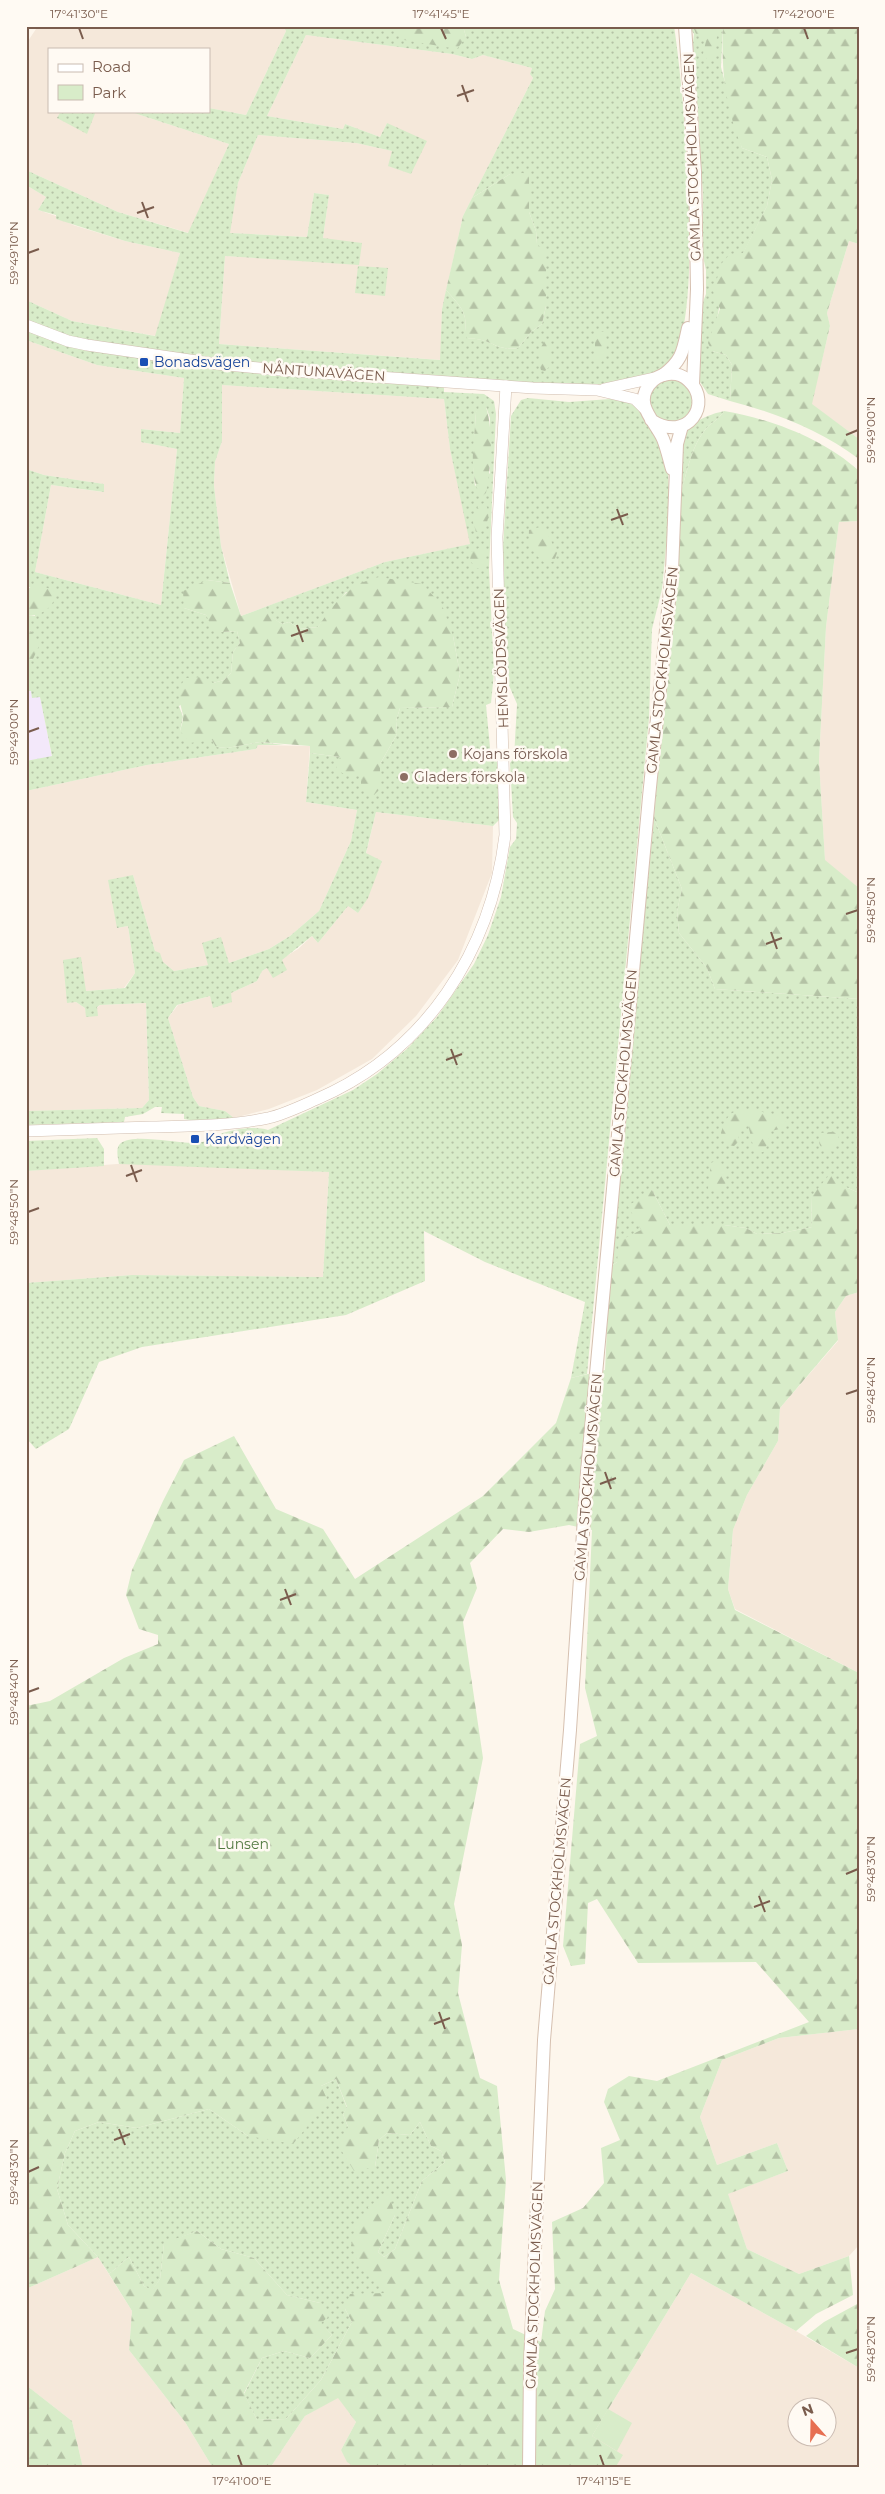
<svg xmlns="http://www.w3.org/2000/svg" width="885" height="2494" font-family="Montserrat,sans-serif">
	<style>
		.residential { fill: #f5e8da; fill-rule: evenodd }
		.education { fill: #f3e8fa }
		.green { fill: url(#green-dots); fill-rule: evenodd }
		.forest { fill: url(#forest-firs); fill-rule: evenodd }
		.pitch { fill: #d8ecc9 }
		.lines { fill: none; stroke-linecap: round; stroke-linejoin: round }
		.tertiary-casing { stroke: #d1beb0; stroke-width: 12 }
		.secondary-casing { stroke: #d6c0b0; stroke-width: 14 }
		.tertiary { stroke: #fff; stroke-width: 11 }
		.secondary { stroke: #fff; stroke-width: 12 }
		.ticks { fill: none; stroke: #7a5c4d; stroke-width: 2 }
		.transit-dot { fill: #1a4fb4; stroke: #fffaf3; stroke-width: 2 }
		.education-dot { fill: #8d6e63; stroke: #fffaf3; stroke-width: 2 }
		.labels { text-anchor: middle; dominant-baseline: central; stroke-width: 5; stroke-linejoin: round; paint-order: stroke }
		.street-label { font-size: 14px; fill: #7a5c4d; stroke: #fffaf3 }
		.transit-label { font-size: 14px; fill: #164399; stroke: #fffaf3; text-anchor: start }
		.education-label { font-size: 14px; fill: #785e54; stroke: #fffaf3; text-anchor: start }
		.park-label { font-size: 14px; fill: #537a41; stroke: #fffaf3 }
		.neatline { fill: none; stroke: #7a5c4d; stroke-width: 2 }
		.ticks-label { font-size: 12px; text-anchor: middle; fill: #7a5c4d }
	</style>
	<defs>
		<pattern id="green-dots" width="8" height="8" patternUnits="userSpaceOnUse" patternTransform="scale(1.25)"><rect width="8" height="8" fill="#d8ecc9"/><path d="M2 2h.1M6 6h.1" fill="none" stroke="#b4c2a5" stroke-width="1.8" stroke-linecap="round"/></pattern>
		<pattern id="forest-firs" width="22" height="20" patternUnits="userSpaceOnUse" patternTransform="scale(1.25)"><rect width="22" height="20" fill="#d8ecc9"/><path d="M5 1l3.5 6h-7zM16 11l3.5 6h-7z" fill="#b4c2a5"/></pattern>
	</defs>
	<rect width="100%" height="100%" fill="#fdf6ec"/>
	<g class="residential">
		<path d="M38,26H283L286,31L246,115L209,108V49H49V111H128L229,144L189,233L118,212L26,170V44Z"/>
		<path d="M306,35L452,54L472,59L483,55L532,68L530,74L533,78L463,216L442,309L441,360L219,344L225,256L359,264L323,238L329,195L314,193L307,237L229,233L238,183L258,135L356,143L392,151L387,123L380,137L345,124L343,129L267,116Z"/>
		<path d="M26,185L46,197L38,210L56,216L73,225L125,241L180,253L156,336L72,321L26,300Z"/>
		<path d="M849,241L859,244V439L811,404L830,327L827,313Z"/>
		<path d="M26,340L97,365L184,378L180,433L142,429L141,442L177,449L161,605L35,572L51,485L103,492L104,484L44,475L26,469Z"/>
		<path d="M222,385L444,399L450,449L471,544L385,562L241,616L221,546L214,485L215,462L222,441Z"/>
		<path d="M859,521V888L825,861L819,761L826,627L839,522Z"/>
		<path d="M258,745L310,746L306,802L357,810L351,841L319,911L290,936L269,949L229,963L220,937L208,965L174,971L163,962L155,951L133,875L117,928L128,926L135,973L124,988L86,991L68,1003L76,1002L85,1008L87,1017L100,1005L146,1003L149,1100L142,1108L26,1111V791L147,765L256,749Z"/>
		<path d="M376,812L493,826L492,873L458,960L416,1016L372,1059L317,1090L269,1109L234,1118L225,1111L199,1106L193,1097L168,1018L178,1005L210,996L214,1007L231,993L257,981L262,971L298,949L312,936L318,943L348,906L358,913L382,861L366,854Z"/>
		<path d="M130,1163L329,1172L323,1277L132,1275L26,1283V1171Z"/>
		<path d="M859,1292V1673L735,1609L728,1589L733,1530L747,1495L778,1441L780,1408L838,1341L835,1312L846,1296Z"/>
		<path d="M859,2029V2245L849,2256L799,2274L747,2249L727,2194L788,2171L777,2143L717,2165L700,2117L722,2060L779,2038Z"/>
		<path d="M98,2257L132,2311L129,2350L185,2422L213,2468H83L72,2421L26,2385V2289Z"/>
		<path d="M691,2273L796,2331L859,2368V2468H615L592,2436ZM798,2406H828V2436H798Z"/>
		<path d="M338,2397L356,2422L341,2450L347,2461L356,2468H270L305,2416Z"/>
	</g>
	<path class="education" d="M26,691H31L40,696L52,757L26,761Z"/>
	<g class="green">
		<path d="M283,26H400L397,33L466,37L463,26H674C683,83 707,329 668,366C663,371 651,373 644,376C580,395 510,383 444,377V392L484,394L494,401L496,414L489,569L494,673L491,703L486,705L491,758L499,763L500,819L493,826L376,812L366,853L382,861L368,898L358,913L348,906L318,943L312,936L282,960L287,970L273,978L267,968L262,971L257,981L231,993L232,1002L213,1008L210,996L177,1005L168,1018L193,1097L199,1106L225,1111L234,1118L202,1122L184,1119V1114L161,1113L162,1107H155L143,1114L125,1117L124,1122L26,1125V1111L142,1108L149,1100L146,1003L100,1005L97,1007L98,1016L86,1017L85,1008L76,1002L67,1003L63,960L81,957L86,991L125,988L135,973L128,926L117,928L108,880L133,875L155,951L160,953L163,962L174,971L208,965L202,943L221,937L229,963L269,949L290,936L319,911L351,841L357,810L306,802L310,753L340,757L361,775V786L380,789V764L397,734L396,721L400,708L452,707L460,674L453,636L346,592L318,627L300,629L289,622L282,624L269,616L265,607L385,562L470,544L450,449L444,399L222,385V441L215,462L214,485L221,546L230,583L207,580L184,608L206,615L222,632L237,631L240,643L233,652L231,673L224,680L213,683L179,706L183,717L180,731L212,740L217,747L227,748L260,742L284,745H258L256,749L147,765L26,791V761L52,756L40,697L32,698L31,691H26V661L33,659L32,632L26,628V616H35L30,587L26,589V469L44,475L104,484V492L51,485L35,572L161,605L177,449L141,442V429L180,433L184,378L97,365L26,340V300L72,321L155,336L180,253L125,241L56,219V215L38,210L46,197L26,185V170L118,212L188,233L229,144L128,111H209V108L246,115L286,31ZM306,35L452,54L472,59L483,55L532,68L530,74L533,78L472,198L510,174L529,177V212L536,231L537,245L546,253V306L542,324L531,332L518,348C495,352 491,337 468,339C465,331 466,326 465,318C463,307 453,298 446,290L442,309L440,360L219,344L225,256L359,265L362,243L323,238L329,195L314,193L307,237L230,233L238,183L258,135L356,143L392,151L388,166L411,174L427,141L387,123L380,137L345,124L343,129L267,116ZM486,407L490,418V473L475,486L473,464L476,412Z"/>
		<path d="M689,26H723L721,67L742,148L767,157L772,180L767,206L743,254H730C724,287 716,318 712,351L726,355L732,365L730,401L708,394L698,379L700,310L706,294V270L702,252L703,195L698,112L692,50L694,34Z"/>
		<path d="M61,111H96L87,134L57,118Z"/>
		<path d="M358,266L388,268L385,296L355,293Z"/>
		<circle cx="671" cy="401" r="21"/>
		<path d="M528,398L569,402L610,399L625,401L637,407L652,430L663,452L668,474L670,505L662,589L652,629L649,718L587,1374L571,1378L585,1302L485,1262L424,1231L425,1281L346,1315L142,1347L99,1362L69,1429L36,1449L26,1438V1283L132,1275L323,1277L329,1172L119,1164C118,1158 115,1147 121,1143C136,1132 184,1146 202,1142C209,1141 216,1135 223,1133C236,1129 255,1126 268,1130L353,1090L377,1074L408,1048L437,1017L474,964L488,935L501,897L510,847L516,839L517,823L513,817L510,763L514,758L517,704L508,683L506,670L503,547L511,416L521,400Z"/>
		<path d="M724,411C718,421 711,422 705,430C692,446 688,468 682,488C680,445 674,423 724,411Z"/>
		<path d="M654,818L682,889L677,911L679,933L707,968L715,989L859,999V1193L848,1188L811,1197L812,1227L782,1233L757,1234L746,1228L724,1225H670L652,1190L641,1230L617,1262L610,1267Z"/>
		<path d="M97,1138L104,1149V1166L26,1171V1141Z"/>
		<path d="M336,2079L347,2108L343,2114L348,2127L375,2167L379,2140L387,2133L410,2135L420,2122L431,2146L441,2151L445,2162L422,2181L395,2249L384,2257L378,2252L395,2215L355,2228L388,2293L345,2309L352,2322L321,2380L286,2419L257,2420L244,2394L262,2358L284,2351L310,2358L332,2335L320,2323V2303L287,2295L254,2258L221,2249L197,2231L164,2244L160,2279L152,2291L144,2286L129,2257L109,2274L98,2257L68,2225L57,2189L65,2153L75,2131L99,2122L137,2128L209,2109L248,2136L321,2086Z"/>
	</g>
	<g class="forest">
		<path d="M400,26H463L466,37L457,49L404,40L396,33Z"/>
		<path d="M693,26H714L717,36L715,56L708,60L703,54L706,41L696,34Z"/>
		<path d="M723,26H859V244L849,241L827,313L830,326L812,404L859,439V459C820,430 776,413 730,401L732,365L726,355L712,351L708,343L720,309L713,291L722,263L730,254L743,253L767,206L772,180L767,157L742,148C725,105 721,72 723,26Z"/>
		<path d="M523,173L529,177V212L536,231L537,244L546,252V306L542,324L531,332L518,348C495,352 491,337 467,339C465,332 466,326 465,318C463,307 453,298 446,290L463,216L472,198L510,174Z"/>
		<path d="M600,332H605C608,343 607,354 601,363H595V338Z"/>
		<path d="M546,339L550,341L549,367L545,371L541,370C537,359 539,348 546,339Z"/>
		<path d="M480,405L486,407C494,433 491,467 486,493L481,497C467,472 475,439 476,412Z"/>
		<path d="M724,411C771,419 824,439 859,471V521L839,522L826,627L819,761L825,860L859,888V999L715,989L707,968L679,933L677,911L682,889L654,818L682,488C688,468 692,446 705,430C711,422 718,421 724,411Z"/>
		<path d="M484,503C492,512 488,521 483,531L476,532L473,522L478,506Z"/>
		<path d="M540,527L547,533L557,553L554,561L546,564C533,553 528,547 529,530Z"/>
		<path d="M481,547C487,554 488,559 482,567L476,569L470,560L471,552Z"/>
		<path d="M379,577L422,584L442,605L453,636L460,674L452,707L400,708L396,721L397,734L380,764V789L374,795L365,792L361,786V775L347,776L336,769L340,757L310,753V746L260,742L227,748L216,747L212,740L190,743L180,731C181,726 184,720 183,715C180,702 175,690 186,678L204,677L213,683L224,680L231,673L233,652L240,643L237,631L222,632L212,628L206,615L184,608L183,591L207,580L230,583L241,616L265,607L270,616L282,624L289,622L300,629L318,627C335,602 349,584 379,577Z"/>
		<path d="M39,585L53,590L56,595C52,609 41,616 26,616V589Z"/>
		<path d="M26,628L32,632L39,646L33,659L26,661Z"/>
		<path d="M745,1109L779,1115L787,1123L784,1128L771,1131L765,1151L760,1153L753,1146L748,1124L740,1125L738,1132L739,1141L734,1146L726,1145L721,1133C726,1118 729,1111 745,1109Z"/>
		<path d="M832,1132L837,1133L839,1139L833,1151L827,1153C820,1149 817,1141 820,1133Z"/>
		<path d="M717,1160C727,1167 727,1176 725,1187L718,1191L708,1189L711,1163Z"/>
		<path d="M830,1174L848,1188L859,1193V1292L846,1296L835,1312L838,1340L780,1408L778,1441L747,1495L733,1530L728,1589L735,1610L859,1673V2029L779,2038L722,2060L700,2117L717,2165L777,2143L788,2171L728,2194L747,2249L799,2274L849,2256L853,2295L816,2314L796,2331L691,2273L592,2436L623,2455L615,2468H356L347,2462L341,2450L356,2422L338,2398L305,2416L270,2468H213L185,2422L129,2350L132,2311L109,2274L129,2257L144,2286L152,2290L160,2279L164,2243L197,2231L221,2249L254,2258L287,2295L320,2303L328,2317L321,2323L332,2335L310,2358L284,2351L262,2358L244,2393L257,2420L286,2419L321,2380L352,2322L345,2309L350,2294L387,2293L361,2269L351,2246L355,2228L369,2206L389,2194L395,2215L378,2252L384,2257L395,2249L422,2181L445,2162L441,2151L431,2146L420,2122L410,2135L387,2133L379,2140L375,2167L354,2171L338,2145L348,2127L343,2114L347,2107L336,2079L321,2086L328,2101L293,2144L248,2136L209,2109L137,2128L99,2122L75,2131L65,2153L57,2189L68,2225L98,2257L26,2289V1706L50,1701L124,1658L158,1644V1635L139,1629L126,1595L132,1570L163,1501L184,1460L234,1436L276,1509L323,1529L355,1579L483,1496L556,1423L571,1378L605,1370L610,1267L617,1262L619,1241L641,1230L628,1206L652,1190L670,1225H724L746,1228L757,1234L782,1233L812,1227L811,1197ZM569,1525L592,1530L585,1688L597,1736L580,1744L563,1946L571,1966L585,1964L588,1903L597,1899L638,1963L756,1962L809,2022L657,2081L629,2076L608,2089L604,2102L620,2140L601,2148L604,2183L583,2208L552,2222L555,2289L545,2311L541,2342L513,2329L499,2280L506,2180L497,2086L480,2078L458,1993L462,1945L454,1904L483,1758L463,1622L477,1588L470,1563L503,1529L529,1532Z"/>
		<path d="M859,2303V2368L806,2336L824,2322Z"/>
		<path d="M26,2385L72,2421L83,2468H26Z"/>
	</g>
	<path class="pitch" d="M608,2409L632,2423L617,2451L592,2436Z"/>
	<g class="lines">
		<g class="tertiary-casing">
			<g id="tertiary">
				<path d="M26,325L68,341L87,345L217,364L279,370L533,388L597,390L635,399L644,408"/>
				<path d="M604,389L654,378"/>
				<path d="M26,1131C68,1130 109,1128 151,1127C190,1126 229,1126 268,1118C285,1114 301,1106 317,1099C426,1052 491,951 505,835L497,537L506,386"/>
			</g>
		</g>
		<g class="secondary-casing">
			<g id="secondary">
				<path d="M685,26L695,172L697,289L693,384"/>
				<path d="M663,375C683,360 683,350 688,328"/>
				<path d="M651,420C688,444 713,403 689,381C684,376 676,373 668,374C660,375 654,378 649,385C634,405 655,421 663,439C667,449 669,459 672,469"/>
				<path d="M529,2468L530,2364L544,2040L570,1730L587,1472L649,797L672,571L677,444L682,426"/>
			</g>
		</g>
		<use href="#tertiary" class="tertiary"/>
		<use href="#secondary" class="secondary"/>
	</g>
	<path class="ticks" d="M79,28L83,39M441,28L446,39M804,28L808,39M462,85L468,102M457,96L474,90M142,202L148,218M137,213L154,207M28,253L39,249M846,435L858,430M617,509L623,525M611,520L628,514M297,625L303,642M291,636L308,630M28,732L39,728M846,914L858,910M771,932L777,949M766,944L782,938M451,1049L457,1065M446,1060L462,1054M131,1165L137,1182M126,1176L142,1170M28,1212L39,1208M846,1394L858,1390M605,1472L611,1489M600,1484L616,1478M285,1589L291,1605M280,1600L296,1594M28,1692L39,1688M846,1874L858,1869M759,1896L765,1912M754,1907L770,1901M439,2012L445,2029M434,2024L450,2018M119,2129L125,2145M114,2140L130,2134M28,2172L39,2167M846,2353L858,2349M238,2455L242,2466M600,2455L604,2466"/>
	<g class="transit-dot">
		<rect x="139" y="357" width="10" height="10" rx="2.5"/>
		<rect x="190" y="1134" width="10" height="10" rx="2.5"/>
	</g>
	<g class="education-dot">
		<circle cx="453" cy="754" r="5"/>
		<circle cx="404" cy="777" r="5"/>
	</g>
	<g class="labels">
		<g class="street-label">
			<text transform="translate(692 157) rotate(-92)">GAMLA STOCKHOLMSVÄGEN</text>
			<text transform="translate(324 372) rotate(4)">NÅNTUNAVÄGEN</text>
			<text transform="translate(501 658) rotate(-92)">HEMSLÖJDSVÄGEN</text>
			<text transform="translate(662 670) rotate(-84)">GAMLA STOCKHOLMSVÄGEN</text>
			<text transform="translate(623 1073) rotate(-85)">GAMLA STOCKHOLMSVÄGEN</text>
			<text transform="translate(588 1477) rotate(-85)">GAMLA STOCKHOLMSVÄGEN</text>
			<text transform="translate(557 1881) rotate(-85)">GAMLA STOCKHOLMSVÄGEN</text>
			<text transform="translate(534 2285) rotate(-88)">GAMLA STOCKHOLMSVÄGEN</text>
		</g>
		<g class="transit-label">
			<text x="154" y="362">Bonadsvägen</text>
			<text x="205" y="1139">Kardvägen</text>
		</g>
		<g class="education-label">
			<text x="463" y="754">Kojans förskola</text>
			<text x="414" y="777">Gladers förskola</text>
		</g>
		<g class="park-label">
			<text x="243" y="1844">Lunsen</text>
		</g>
	</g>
	<rect width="885" height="2494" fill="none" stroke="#fffaf3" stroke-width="55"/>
	<rect x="48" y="48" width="162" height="65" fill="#fffaf3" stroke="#cabbb1"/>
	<rect x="58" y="64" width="25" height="8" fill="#ffffff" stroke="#cabbb1"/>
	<text x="92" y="72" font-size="15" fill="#7a5c4d">Road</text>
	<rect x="58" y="85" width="25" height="15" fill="#d8ecc9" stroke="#cabbb1"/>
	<text x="92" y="98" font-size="15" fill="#7a5c4d">Park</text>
	<g transform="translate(812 2422) rotate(340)"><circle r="24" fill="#fffaf3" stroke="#cabbb1"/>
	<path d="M0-4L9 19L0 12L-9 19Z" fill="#e76f51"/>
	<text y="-8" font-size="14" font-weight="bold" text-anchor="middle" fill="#7a5c4d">N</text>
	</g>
	<rect x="28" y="28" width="830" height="2438" class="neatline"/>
	<g class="ticks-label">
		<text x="79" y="18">17°41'30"E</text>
		<text x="441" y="18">17°41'45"E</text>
		<text x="804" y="18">17°42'00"E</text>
		<text transform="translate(14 253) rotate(-90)" y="4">59°49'10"N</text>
		<text transform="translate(871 430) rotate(-90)" y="4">59°49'00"N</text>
		<text transform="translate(14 732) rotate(-90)" y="4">59°49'00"N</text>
		<text transform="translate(871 910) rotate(-90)" y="4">59°48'50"N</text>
		<text transform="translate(14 1212) rotate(-90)" y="4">59°48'50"N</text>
		<text transform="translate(871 1390) rotate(-90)" y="4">59°48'40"N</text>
		<text transform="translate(14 1692) rotate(-90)" y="4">59°48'40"N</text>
		<text transform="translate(871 1869) rotate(-90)" y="4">59°48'30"N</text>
		<text transform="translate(14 2172) rotate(-90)" y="4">59°48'30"N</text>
		<text transform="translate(871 2349) rotate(-90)" y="4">59°48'20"N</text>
		<text x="242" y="2485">17°41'00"E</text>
		<text x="604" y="2485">17°41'15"E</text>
	</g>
</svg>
